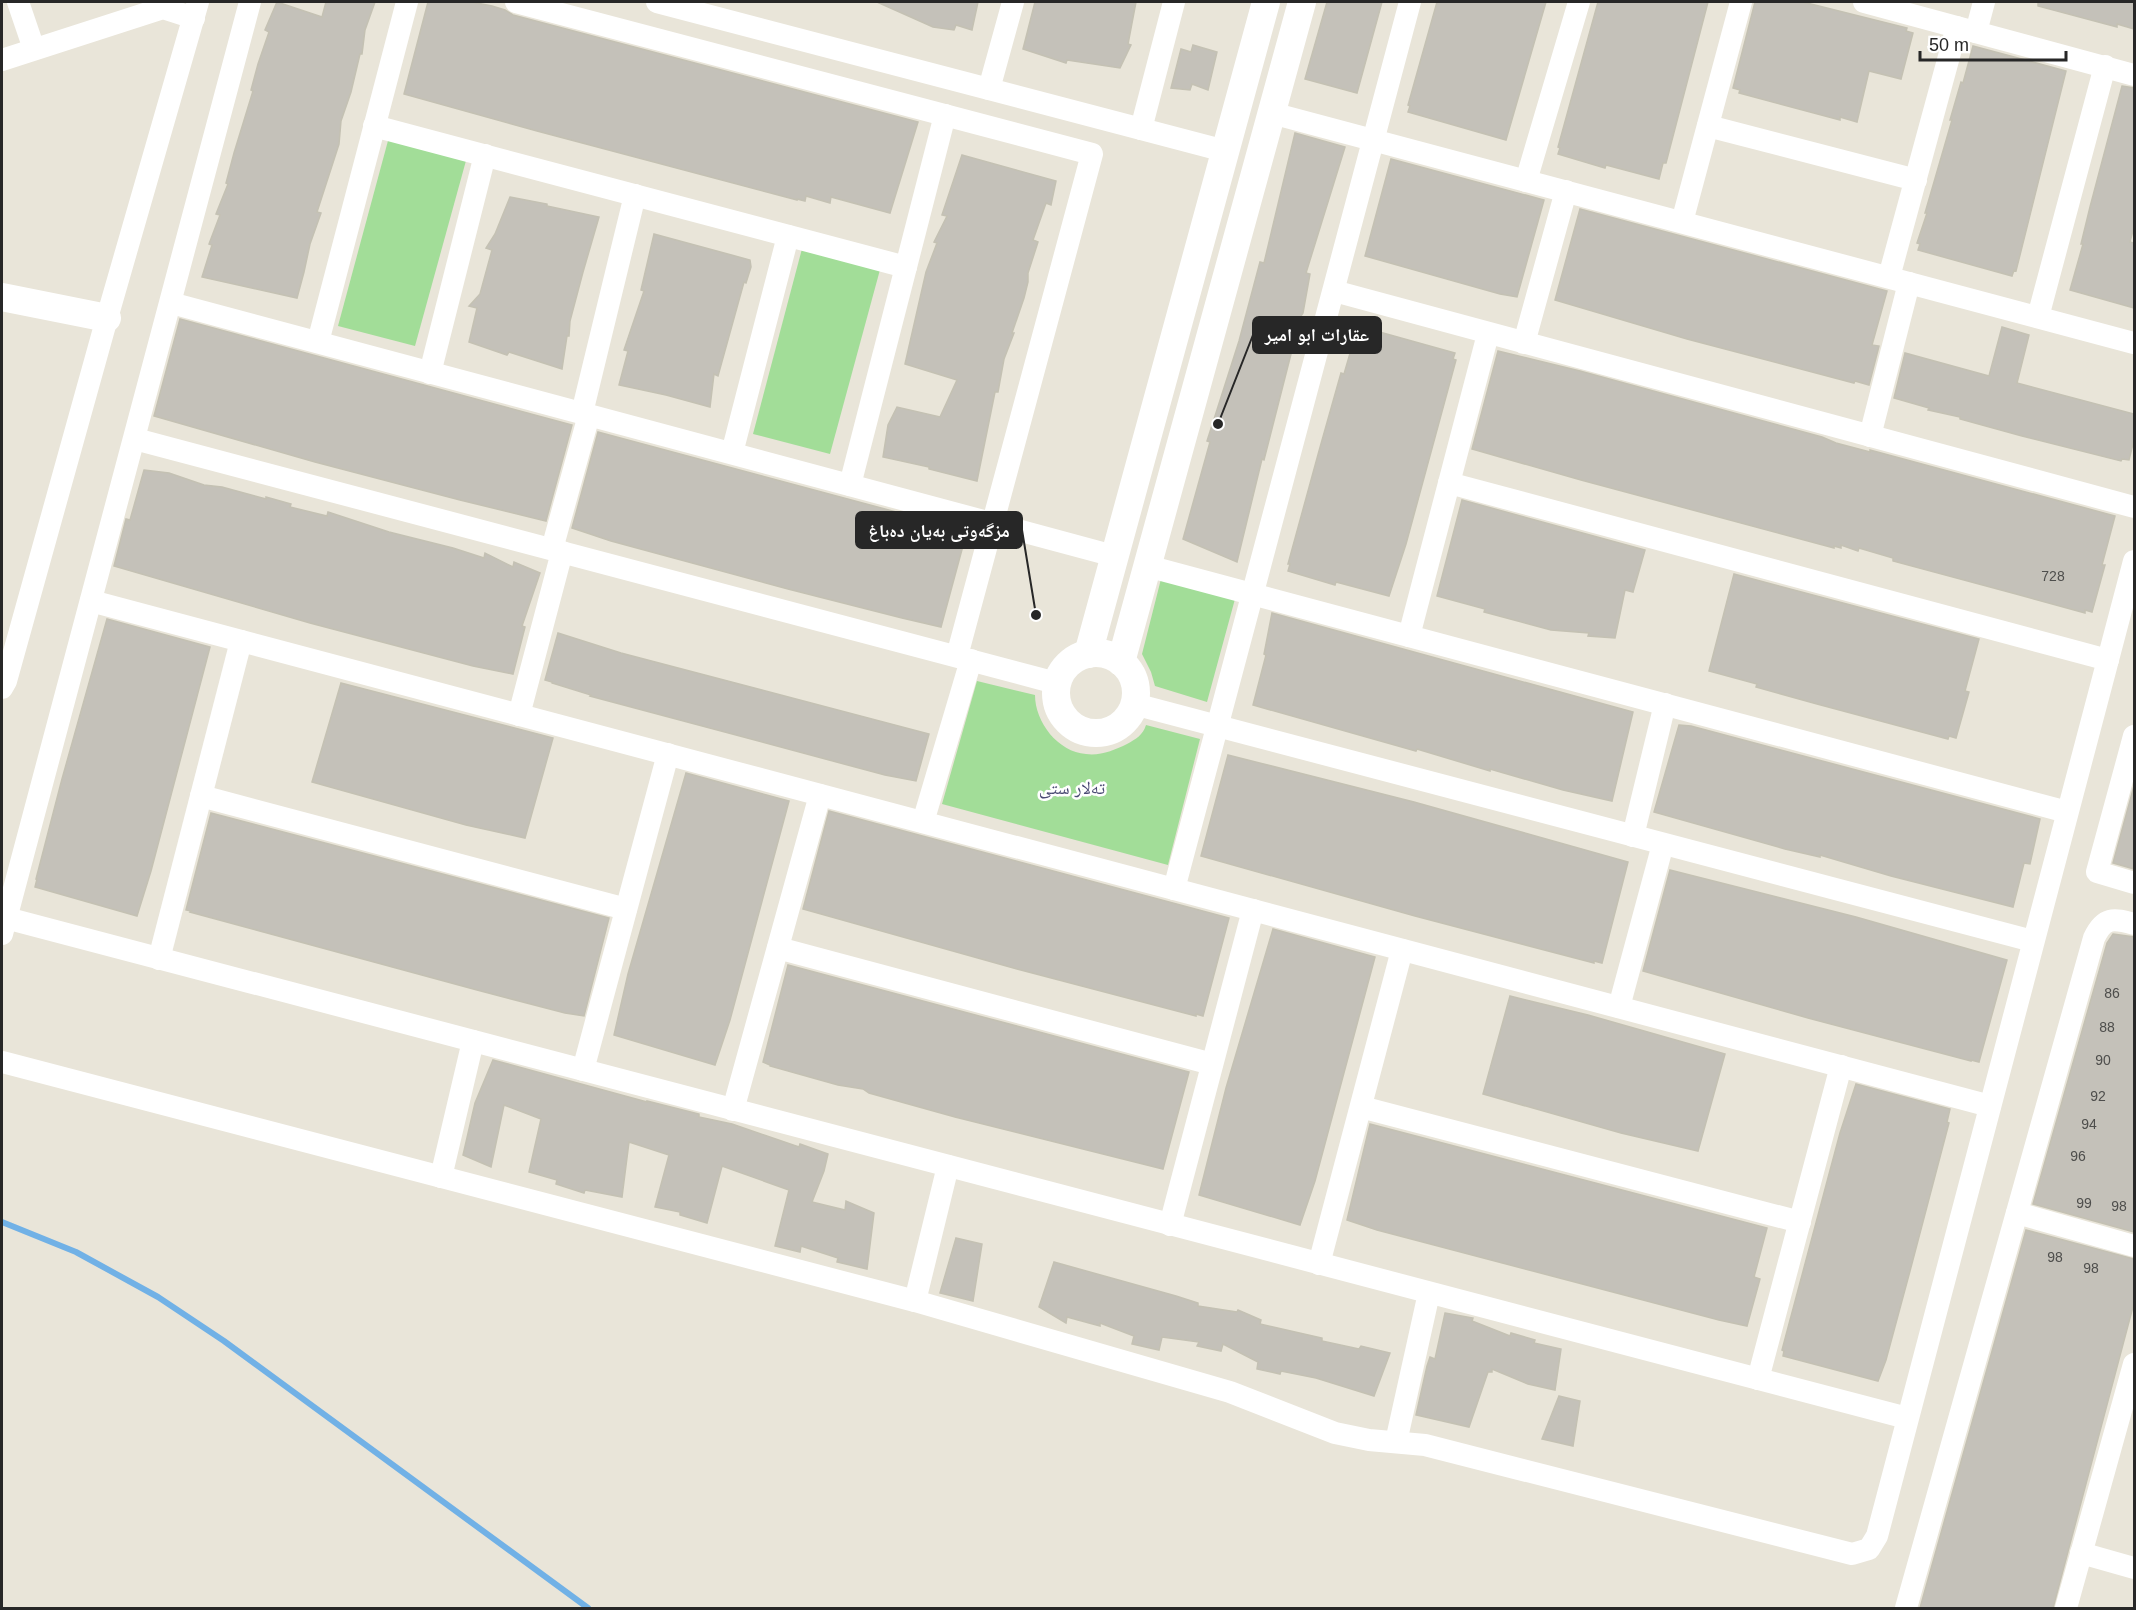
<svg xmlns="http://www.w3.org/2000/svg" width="2136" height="1610" font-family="Helvetica,'Noto Naskh Arabic',sans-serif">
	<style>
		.green { fill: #a2dd98 }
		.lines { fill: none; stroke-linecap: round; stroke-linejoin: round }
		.stream { stroke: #71b1e6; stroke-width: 6 }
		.building { fill: #c4c1b9; stroke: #c4c1b3; stroke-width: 1.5 }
		.minor { stroke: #fff; stroke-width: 22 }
		.tertiary { stroke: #fff; stroke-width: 28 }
		.labels { text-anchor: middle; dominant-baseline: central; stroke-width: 5; stroke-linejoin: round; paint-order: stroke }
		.number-label { font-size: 14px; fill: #4e4e4c }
		.neighbourhood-label { font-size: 18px; fill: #4b4b74; stroke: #fff }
		.leader { fill: none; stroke: #272727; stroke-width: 2 }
		.callout-dot { fill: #272727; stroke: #fff; stroke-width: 2 }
		.callout { fill: #272727; stroke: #272727; stroke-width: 2 }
		.callout-label { font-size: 18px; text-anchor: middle; font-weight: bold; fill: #fff }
	</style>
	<rect width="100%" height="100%" fill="#e9e5d9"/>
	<g class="green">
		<path d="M389,137L467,157L415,346L338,326Z"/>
		<path d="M803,245L881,266L830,454L753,434Z"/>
		<path d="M1161,579L1235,599L1207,702L1155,686L1151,672L1142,654Z"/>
		<path d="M977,681L1035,695C1035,722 1058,752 1086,754C1100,756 1115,750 1127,744C1136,739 1143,735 1146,725L1200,739L1168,865L942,804Z"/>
	</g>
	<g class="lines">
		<path class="stream" d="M2,1222L76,1252L158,1297L224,1341L588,1608"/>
	</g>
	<g class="building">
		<path d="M277,2L322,17L326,2H375L365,30L362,54H360L351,92L341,121L339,144L317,212L321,213L310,244L304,272L297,298L202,277L212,245L209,244L220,215L216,214L228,184L226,183L234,153L253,91L251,90L258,64L269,32L265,30Z"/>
		<path d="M428,2H472L492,6L505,10L513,15L918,122L890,213L831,197L830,203L806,196L805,201L797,199V200L537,131L404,94Z"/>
		<path d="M877,2H978L972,30L956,25L954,30L933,27Z"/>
		<path d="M1035,2H1136L1128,44L1131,45L1120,68L1067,60L1066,63L1023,49Z"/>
		<path d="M1327,2H1382L1357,93L1305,79Z"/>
		<path d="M1437,2H1546L1506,140L1408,112L1410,106L1408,105Z"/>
		<path d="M1598,2H1708L1666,163H1663L1659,179L1606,165L1605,168L1558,154L1560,148L1558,147Z"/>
		<path d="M1755,2H1803L1907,28L1906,31L1913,33L1901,79L1869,71L1857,122L1840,117V120L1739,93L1740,90L1733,88Z"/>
		<path d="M2038,2H2134V29L2117,24V27L2038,6Z"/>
		<path d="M1193,45L1217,52L1208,90L1192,84L1190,90L1171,88L1181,49L1191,52Z"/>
		<path d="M1973,46L2066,71L2016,271L2014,270L2012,276L1918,250L1920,244L1917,243L1927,213H1925L1952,120H1950L1961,82L1963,83Z"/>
		<path d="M2122,86L2134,88V227L2130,242L2134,243V308L2070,290L2083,244H2081L2090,207Z"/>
		<path d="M1295,133L1345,147L1306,273L1310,274L1303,313L1278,351L1291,354L1264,460L1262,459L1237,562L1183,539L1210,442L1207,441L1239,341L1260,262L1264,263Z"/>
		<path d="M962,155L1056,181L1051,205L1046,203L1033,240L1038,242L1028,273V282L1024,298L1012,333H1014L1004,359L998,392H995L977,481L929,469V467L883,457L888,425L897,407L940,417L957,380L905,364L926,272L937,243L934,242L947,216L942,215Z"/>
		<path d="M1391,159L1544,200L1517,297L1500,294L1365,256Z"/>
		<path d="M510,197L547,204V206L599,217L583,272L570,321L569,336H567L562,369L509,352L507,355L469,342L477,308L469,306L480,294L492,250L486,248L495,234Z"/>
		<path d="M1580,209L1887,291L1872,345L1879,346L1869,385L1855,381L1854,383L1687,339L1555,300Z"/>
		<path d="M654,234L750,260L751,267L746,283L744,282L718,376L714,374L710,407L666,395L619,385L628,351L624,350L644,291L641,290Z"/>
		<path d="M180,319L572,425L546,521L460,500L315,462L154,416Z"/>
		<path d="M1358,326L1455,353L1453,359L1456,360L1406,544L1389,596L1336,582L1335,585L1288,571L1290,564H1288L1319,451L1341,373L1344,374Z"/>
		<path d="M2002,327L2029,335L2017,383L2134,414V440L2129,460L2122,459L2121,461L2022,436L1960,419V417L1928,410L1929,408L1894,398L1905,353L1989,376Z"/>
		<path d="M1498,351L1580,371L1822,437L1836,443L1870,452V450L2115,516L2102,565H2105L2092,612L2085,610V613L2016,594L1893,561V558L1859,548L1858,551L1841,545V548L1834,546V548L1581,480L1472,449Z"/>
		<path d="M598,432L967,531L941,627L902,618L788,589L611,541L572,528Z"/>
		<path d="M144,470L169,473L204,485L222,487L266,499V497L291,504L290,507L327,516L328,512L389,532L453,548L484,558L485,553L513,567L514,562L540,573L522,626L525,627L513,674L473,666L310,623L114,566L126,519L130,520Z"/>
		<path d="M1462,500L1645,550L1633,592L1625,590L1615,638L1588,636L1589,633L1551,630L1484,612L1485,609L1437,596Z"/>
		<path d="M1734,574L1979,639L1965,691L1969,692L1956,738L1949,736L1948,739L1817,704L1756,687L1757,684L1709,671Z"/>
		<path d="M1272,613L1633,712L1612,801L1563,790L1490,769V771L1417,749L1416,751L1253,705L1266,655L1264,654Z"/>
		<path d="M107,619L210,647L151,871L137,916L35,887L37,879H36L62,779Z"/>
		<path d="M558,633L621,653L929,734L916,781L885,775L590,696L591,695L552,683V682L545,680Z"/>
		<path d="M341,683L553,738L525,838L466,825L312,782Z"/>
		<path d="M1679,725L1691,726L2040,819L2030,864L2024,863L2013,907L1891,876L1820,855V857L1785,849L1654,812Z"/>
		<path d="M1228,755L1414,802L1628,862L1602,963L1594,961V963L1415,916L1201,856Z"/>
		<path d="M686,773L789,801L730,1020L715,1065L614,1035L628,974Z"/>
		<path d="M2134,786V869L2113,863Z"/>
		<path d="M829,811L1229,918L1203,1016L1196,1014V1016L1017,969L803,909Z"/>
		<path d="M211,813L609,918L584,1016L565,1013L477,990L190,912L191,911L186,910Z"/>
		<path d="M1670,870L1856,917L2007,960L1979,1062L1971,1060V1061L1808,1018L1643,971Z"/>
		<path d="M1273,929L1375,957L1315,1181L1300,1225L1199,1195L1226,1088Z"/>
		<path d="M2113,934L2134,937V1232L2033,1204L2107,943Z"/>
		<path d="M788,965L1189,1072L1163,1169L955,1117L869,1093L863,1089L838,1085L770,1066V1065L763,1062Z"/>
		<path d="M1510,996L1588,1015L1725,1054L1698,1151L1621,1133L1483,1094Z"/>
		<path d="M493,1060L647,1102V1101L699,1114V1117L732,1124L799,1147L800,1144L828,1154L824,1171L812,1202L845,1210L846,1201L874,1213L867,1269L837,1262L838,1258L801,1246L800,1252L775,1246L789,1190L722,1166L707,1223L680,1215V1212L655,1207L669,1155L629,1142L622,1197L585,1190L584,1193L556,1184L557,1180L529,1172L541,1119L504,1105L491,1167L463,1155L475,1103Z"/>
		<path d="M1856,1084L1950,1109L1947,1122L1949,1123L1910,1271L1886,1360L1878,1381L1783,1356L1784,1351L1782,1350L1840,1133Z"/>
		<path d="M1370,1124L1767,1228L1754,1277L1760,1279L1747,1326L1719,1320L1377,1230L1347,1220Z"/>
		<path d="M2026,1230L2134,1259V1303L2053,1608H1920Z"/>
		<path d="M956,1238L982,1244L973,1301L940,1293Z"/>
		<path d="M1054,1262L1176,1296L1198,1303V1306L1237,1312L1238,1310L1261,1320L1260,1324L1322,1338V1341L1359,1349L1361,1346L1390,1353L1374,1396L1316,1378L1281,1371L1280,1374L1257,1369L1258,1362L1223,1344L1221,1351L1197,1346L1199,1342L1162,1337L1159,1350L1132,1344L1134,1336L1100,1323V1326L1067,1317L1066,1323L1039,1307Z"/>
		<path d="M1445,1313L1473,1318L1472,1321L1510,1336L1511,1333L1535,1340L1534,1343L1561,1349L1555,1390L1528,1384L1492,1369V1372H1488L1469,1427L1416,1415L1427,1366L1430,1357L1435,1359Z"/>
		<path d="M1559,1396L1580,1401L1573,1446L1542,1439Z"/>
	</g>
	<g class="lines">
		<g class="minor">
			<path d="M18,2L34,49"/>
			<path d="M516,2L1092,154L957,656"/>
			<path d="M657,2L1225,151"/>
			<path d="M1864,2L2134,75"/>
			<path d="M1976,32L1984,2"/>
			<path d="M2,60L163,8L194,18"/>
			<path d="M989,89L1013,2"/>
			<path d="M1271,113L2134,343"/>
			<path d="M374,126L906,267"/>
			<path d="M1708,126L1916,180"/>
			<path d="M1141,129L1174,2"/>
			<path d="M1526,181L1579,2"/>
			<path d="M1682,222L1741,2"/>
			<path d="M1889,277L1957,27"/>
			<path d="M1334,291L2134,507"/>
			<path d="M171,303L1114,556"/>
			<path d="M2038,317L2105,66"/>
			<path d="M318,342L407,2"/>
			<path d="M1524,343L1566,191"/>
			<path d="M430,373L485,155"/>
			<path d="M582,413L635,195"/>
			<path d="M1870,436L1909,283"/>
			<path d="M135,439L1056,683"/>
			<path d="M732,453L788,236"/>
			<path d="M1449,483L2108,660"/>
			<path d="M850,485L945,115"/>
			<path d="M552,549L589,415"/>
			<path d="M1147,566L2067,812"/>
			<path d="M91,601L1990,1106"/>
			<path d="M1409,636L1488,334"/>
			<path d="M2,688L6,681L107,318L198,2"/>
			<path d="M1134,704L2033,941"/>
			<path d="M519,715L562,552"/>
			<path d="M2134,736L2097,872L2134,883"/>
			<path d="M201,796L626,909"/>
			<path d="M923,822L971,660"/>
			<path d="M1633,836L1665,704"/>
			<path d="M1174,889L1410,2"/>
			<path d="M6,918L1907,1418"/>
			<path d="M2,934L250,2"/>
			<path d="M778,948L1212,1064"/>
			<path d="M159,959L241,641"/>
			<path d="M1619,1007L1663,844"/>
			<path d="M2,1062L915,1301L1230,1392L1335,1433L1369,1440L1425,1445L1852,1554L1869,1549L1877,1536L2134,561"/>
			<path d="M583,1070L668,754"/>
			<path d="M1361,1107L1800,1222"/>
			<path d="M733,1110L820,795"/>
			<path d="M441,1177L473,1041"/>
			<path d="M2017,1213L2134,1246"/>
			<path d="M1170,1225L1253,910"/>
			<path d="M1319,1264L1402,950"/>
			<path d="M915,1301L948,1166"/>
			<path d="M1758,1379L1841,1066"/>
			<path d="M1396,1442L1429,1293"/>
			<path d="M2081,1553L2134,1568"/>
			<path d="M1906,1608L2094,938C2104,917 2113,918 2134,924"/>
			<path d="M2066,1608L2134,1364"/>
		</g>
		<g class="tertiary">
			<path d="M2,297L107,318"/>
			<circle cx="1096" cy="693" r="40"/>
			<path d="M1088,654L1266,2"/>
			<path d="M1121,662L1302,2"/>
		</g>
	</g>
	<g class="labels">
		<g class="number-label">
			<text x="2053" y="576">728</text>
			<text x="2112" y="993">86</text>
			<text x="2107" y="1027">88</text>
			<text x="2103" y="1060">90</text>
			<text x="2098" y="1096">92</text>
			<text x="2089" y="1124">94</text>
			<text x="2078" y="1156">96</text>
			<text x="2084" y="1203">99</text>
			<text x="2119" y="1206">98</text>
			<text x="2055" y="1257">98</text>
			<text x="2091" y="1268">98</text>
		</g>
		<g class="neighbourhood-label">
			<text x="1072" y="788">ته‌لار ستی</text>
		</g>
	</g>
	<path class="leader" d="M1218 424L1253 335M1036 615L1022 530"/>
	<g class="callout-dot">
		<circle cx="1218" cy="424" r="6"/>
		<circle cx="1036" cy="615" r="6"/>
	</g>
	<g class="callout">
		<rect x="1253" y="317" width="128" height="36" rx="6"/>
		<rect x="856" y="512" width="166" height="36" rx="6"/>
	</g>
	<g class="callout-label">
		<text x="1317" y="341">عقارات ابو امير</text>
		<text x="939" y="537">مزگەوتی بەیان دەباغ</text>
	</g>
	<rect width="2136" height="1610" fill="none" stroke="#272727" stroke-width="6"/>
	<path d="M1920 51v9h146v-9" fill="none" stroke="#272727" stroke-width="3"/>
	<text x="1929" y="51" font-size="18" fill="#272727" stroke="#ffffff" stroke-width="4.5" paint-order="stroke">50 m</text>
</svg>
